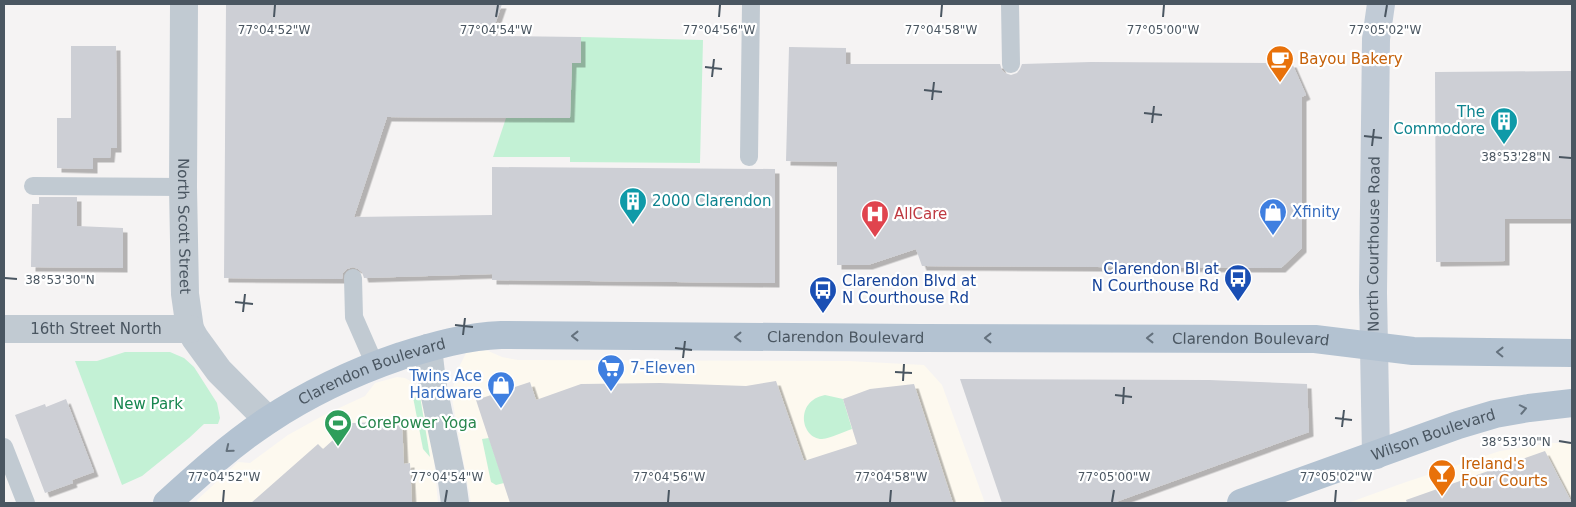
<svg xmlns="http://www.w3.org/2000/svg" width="1576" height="507" font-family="'DejaVu Sans',sans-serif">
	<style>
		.commercial { fill: #fdf9ef }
		.green { fill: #c3f1d5 }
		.building { fill: #cdcfd5; filter: url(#shadow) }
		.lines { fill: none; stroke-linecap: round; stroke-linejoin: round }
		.lane { stroke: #c1cad2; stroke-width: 18 }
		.street { stroke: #c1cad2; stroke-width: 28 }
		.secondary { stroke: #c1cbd6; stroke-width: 28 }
		.primary { stroke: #b3c2d1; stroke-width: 28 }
		.oneway { stroke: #64717d }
		.ticks { fill: none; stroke: #4a5661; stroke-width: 2 }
		.labels { text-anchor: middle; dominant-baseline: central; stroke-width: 4.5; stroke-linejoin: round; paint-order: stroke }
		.food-label { font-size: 15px; fill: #c56008; stroke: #fff; text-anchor: start }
		.culture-label { font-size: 15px; fill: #0d838f; stroke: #fff; text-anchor: end }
		.shop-label { font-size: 15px; fill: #366cbe; stroke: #fff; text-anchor: start }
		.health-label { font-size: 15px; fill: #be3a42; stroke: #fff; text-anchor: start }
		.street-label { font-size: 15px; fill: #4a5661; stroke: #fff }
		.transit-label { font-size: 15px; fill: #164399; stroke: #fff; text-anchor: end }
		.park-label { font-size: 15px; fill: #17864f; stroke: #fff }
		.leisure-label { font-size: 15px; fill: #27864d; stroke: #fff; text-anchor: start }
		.ticks-label { font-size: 12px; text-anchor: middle; fill: #4a5661; stroke: #fff; stroke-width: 4.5; stroke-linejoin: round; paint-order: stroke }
	</style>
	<defs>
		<filter id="shadow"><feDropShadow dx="4.5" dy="4.5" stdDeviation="0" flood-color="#0004"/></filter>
	</defs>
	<rect width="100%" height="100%" fill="#f5f3f3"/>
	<g class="commercial">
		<path d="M486,350L502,357L518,360L849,361L924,365L942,385L985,503H471L451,393L460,365L466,353Z"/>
		<path d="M397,377L405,378L412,382L423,392L434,460L438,503H198L197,500L238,462L250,463L288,435L326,414L365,396L375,383Z"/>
		<path d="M1550,443H1572V503H1348L1406,482L1500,451Z"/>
	</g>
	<g class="green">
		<path d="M581,37L703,40L700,163L570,162V157H493L506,118H570L572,63H581Z"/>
		<path d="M125,352H170L184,358L194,367L217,403L220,418L218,424H204L189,438L142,476L122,485L75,361H97Z"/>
		<path d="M825,395L843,399L852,429C843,432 831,438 822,439C801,439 794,401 825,395Z"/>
		<path d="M420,396L430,457L423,449L413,397Z"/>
		<path d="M489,438L504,483L496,485L491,482L482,439Z"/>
	</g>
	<g class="building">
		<path d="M226,4H502L491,36L581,37V63H572L570,118L387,117L354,217L492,215V167L775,169V283L492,280V274L364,278L362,272L358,269L353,267L347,269L343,273L342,279L224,278Z"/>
		<path d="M71,46H116L117,148H111L110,158H93V169L57,168V118H71Z"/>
		<path d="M789,47L846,48V64H1000L1002,70L1005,73L1011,75L1017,73L1020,69L1022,64L1091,62L1292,63L1306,95L1302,97V248L1281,268L922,266L916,249L868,265H837V162L786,161Z"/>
		<path d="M1572,71V219H1505V261L1436,262L1435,72Z"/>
		<path d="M39,197H77V226L123,228V268L31,267L32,204H39Z"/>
		<path d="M960,379L1209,380L1307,384L1309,432L1113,503H1002Z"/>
		<path d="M776,381L804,461L857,444L843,399L870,389L914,384L953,503H510L476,400L530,382L536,400L581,384L660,383L746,386Z"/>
		<path d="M66,399L94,472L72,480L73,483L45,493L15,415L45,404L46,407Z"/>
		<path d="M402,421L404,464L410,463L412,503H251L318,444L323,449L352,423Z"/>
		<path d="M1545,451L1572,503H1407L1406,500Z"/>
	</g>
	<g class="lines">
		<g class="lane">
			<path d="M1010,4L1011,64"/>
			<path d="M749,157L751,4"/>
			<path d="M33,186L183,187"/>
			<path d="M353,278L354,317L375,365"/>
			<path d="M4,447L26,503"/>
		</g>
		<g class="street">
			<path id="s1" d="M184,4L183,187L185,294L190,329L195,338L219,371L268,420"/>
			<path id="s2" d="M4,329H190"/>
			<path d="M428,348L432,382L451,474L455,503"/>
		</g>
		<path class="secondary" id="s3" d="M1376,455L1373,293L1376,39L1381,4"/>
		<g class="primary">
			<path id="s4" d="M167,503C199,474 231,445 267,421C309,393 354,372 401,356C433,346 467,336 501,335L920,338L1315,339L1413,351L1572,353"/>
			<path id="s5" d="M1241,503L1458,425L1495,414L1529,408L1572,403"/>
		</g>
	</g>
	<defs><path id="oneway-chevron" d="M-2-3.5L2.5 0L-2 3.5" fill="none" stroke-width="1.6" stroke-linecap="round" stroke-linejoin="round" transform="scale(1.25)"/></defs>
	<g class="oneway">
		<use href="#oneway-chevron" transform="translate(575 336) rotate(-180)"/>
		<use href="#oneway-chevron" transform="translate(738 337) rotate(-180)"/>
		<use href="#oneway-chevron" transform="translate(988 338) rotate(-180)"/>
		<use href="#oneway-chevron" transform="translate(1150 338) rotate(-180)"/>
		<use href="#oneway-chevron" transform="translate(1500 352) rotate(-179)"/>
		<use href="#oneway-chevron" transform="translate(1523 409) rotate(-11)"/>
		<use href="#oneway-chevron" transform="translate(229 449) rotate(141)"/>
	</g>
	<path class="ticks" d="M274,17L275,5M496,17L498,5M719,17L720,5M941,17L942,5M1163,17L1164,5M1385,17L1387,5M705,67L722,69M712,77L714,59M924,90L942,92M932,100L934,82M1144,113L1162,115M1152,123L1154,106M1364,136L1382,138M1372,146L1374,129M1559,157L1571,158M5,278L17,279M235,302L253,304M243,312L245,294M455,325L473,327M463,335L465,318M675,348L692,350M683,358L685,341M895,372L912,373M903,381L904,364M1115,395L1132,397M1123,404L1124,387M1335,418L1352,420M1342,427L1344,410M1559,441L1571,443M223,502L224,490M445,502L447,490M668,502L669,490M890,502L891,490M1112,502L1114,490M1335,502L1336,490"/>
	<defs>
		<g id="cafe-pin" transform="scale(1.4375)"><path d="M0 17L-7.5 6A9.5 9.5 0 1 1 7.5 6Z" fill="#e8710a" stroke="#fff"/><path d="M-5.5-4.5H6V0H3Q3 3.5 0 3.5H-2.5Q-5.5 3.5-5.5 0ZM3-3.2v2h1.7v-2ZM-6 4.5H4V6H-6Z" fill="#fff"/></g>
		<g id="building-pin" transform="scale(1.4375)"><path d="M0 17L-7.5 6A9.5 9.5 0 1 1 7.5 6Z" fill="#0f9aa8" stroke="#fff"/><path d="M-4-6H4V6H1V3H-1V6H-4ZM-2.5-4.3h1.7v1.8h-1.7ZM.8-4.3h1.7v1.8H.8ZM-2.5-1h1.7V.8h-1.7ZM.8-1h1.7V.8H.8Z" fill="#fff"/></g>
		<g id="shop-pin" transform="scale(1.4375)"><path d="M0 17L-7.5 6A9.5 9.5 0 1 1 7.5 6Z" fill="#3f7fe0" stroke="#fff"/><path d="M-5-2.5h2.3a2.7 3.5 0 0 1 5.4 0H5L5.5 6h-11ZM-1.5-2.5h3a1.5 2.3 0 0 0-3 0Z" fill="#fff"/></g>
		<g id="hospital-pin" transform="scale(1.4375)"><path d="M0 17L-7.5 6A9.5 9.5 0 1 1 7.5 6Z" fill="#e0444e" stroke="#fff"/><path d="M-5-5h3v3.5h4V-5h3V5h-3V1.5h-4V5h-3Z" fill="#fff"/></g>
		<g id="bus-pin" transform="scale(1.4375)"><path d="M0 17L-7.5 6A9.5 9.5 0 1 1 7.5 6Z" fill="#1a4fb4" stroke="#fff"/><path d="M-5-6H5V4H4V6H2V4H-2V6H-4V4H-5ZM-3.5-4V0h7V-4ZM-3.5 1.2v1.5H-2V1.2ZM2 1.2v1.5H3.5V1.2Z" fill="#fff"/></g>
		<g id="supermarket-pin" transform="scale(1.4375)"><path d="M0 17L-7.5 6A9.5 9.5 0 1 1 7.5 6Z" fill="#3f7fe0" stroke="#fff"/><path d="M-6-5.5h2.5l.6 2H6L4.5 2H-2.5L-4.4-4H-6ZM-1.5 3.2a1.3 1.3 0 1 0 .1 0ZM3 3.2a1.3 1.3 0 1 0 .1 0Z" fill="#fff"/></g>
		<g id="stadium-pin" transform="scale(1.4375)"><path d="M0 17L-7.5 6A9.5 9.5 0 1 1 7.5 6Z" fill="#2e9e5b" stroke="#fff"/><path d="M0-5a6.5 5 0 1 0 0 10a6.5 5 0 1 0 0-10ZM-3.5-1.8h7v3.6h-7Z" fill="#fff"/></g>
		<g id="bar-pin" transform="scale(1.4375)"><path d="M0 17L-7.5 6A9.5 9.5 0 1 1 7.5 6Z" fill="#e8710a" stroke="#fff"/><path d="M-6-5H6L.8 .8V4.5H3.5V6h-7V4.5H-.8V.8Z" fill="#fff"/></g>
	</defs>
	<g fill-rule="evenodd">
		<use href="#cafe-pin" x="1280" y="59"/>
		<use href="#building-pin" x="1504" y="121"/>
		<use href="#building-pin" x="633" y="201"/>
		<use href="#shop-pin" x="1273" y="212"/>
		<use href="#hospital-pin" x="875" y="214"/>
		<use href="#bus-pin" x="1238" y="278"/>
		<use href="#bus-pin" x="823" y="290"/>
		<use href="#supermarket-pin" x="611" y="368"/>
		<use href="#shop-pin" x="501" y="385"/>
		<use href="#stadium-pin" x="338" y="423"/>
		<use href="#bar-pin" x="1442" y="473"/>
	</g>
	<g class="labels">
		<g class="food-label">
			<text x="1299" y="59">Bayou Bakery</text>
			<text x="1461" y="464">Ireland's<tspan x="1461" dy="17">Four Courts</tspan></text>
		</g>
		<g class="culture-label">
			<text x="1485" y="112">The<tspan x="1485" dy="17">Commodore</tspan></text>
			<text x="652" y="201" text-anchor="start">2000 Clarendon</text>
		</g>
		<g class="shop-label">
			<text x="1292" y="212">Xfinity</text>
			<text x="630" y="368">7-Eleven</text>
			<text x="482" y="376" text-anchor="end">Twins Ace<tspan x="482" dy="17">Hardware</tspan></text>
		</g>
		<g class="health-label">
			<text x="894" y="214">AllCare</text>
		</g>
		<g class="street-label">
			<text stroke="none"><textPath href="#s1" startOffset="222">North Scott Street</textPath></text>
			<text stroke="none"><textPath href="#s3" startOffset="211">North Courthouse Road</textPath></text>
			<text stroke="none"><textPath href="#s2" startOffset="92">16th Street North</textPath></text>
			<text stroke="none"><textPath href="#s4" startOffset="726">Clarendon Boulevard</textPath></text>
			<text stroke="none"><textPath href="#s4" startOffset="1131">Clarendon Boulevard</textPath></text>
			<text stroke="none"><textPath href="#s4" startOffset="246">Clarendon Boulevard</textPath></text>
			<text stroke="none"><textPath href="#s5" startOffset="204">Wilson Boulevard</textPath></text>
		</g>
		<g class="transit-label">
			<text x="1219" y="269">Clarendon Bl at<tspan x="1219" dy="17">N Courthouse Rd</tspan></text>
			<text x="842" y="281" text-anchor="start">Clarendon Blvd at<tspan x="842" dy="17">N Courthouse Rd</tspan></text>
		</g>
		<g class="park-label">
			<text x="148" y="404">New Park</text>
		</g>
		<g class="leisure-label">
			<text x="357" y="423">CorePower Yoga</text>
		</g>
	</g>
	<g class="ticks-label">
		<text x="274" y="34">77°04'52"W</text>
		<text x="496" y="34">77°04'54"W</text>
		<text x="719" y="34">77°04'56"W</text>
		<text x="941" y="34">77°04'58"W</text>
		<text x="1163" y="34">77°05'00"W</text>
		<text x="1385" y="34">77°05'02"W</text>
		<text x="1516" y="161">38°53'28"N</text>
		<text x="60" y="284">38°53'30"N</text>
		<text x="1516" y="446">38°53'30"N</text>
		<text x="224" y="481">77°04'52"W</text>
		<text x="447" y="481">77°04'54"W</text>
		<text x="669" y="481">77°04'56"W</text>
		<text x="891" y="481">77°04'58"W</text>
		<text x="1114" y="481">77°05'00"W</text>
		<text x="1336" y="481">77°05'02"W</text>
	</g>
	<rect width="1576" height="507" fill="none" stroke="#4a5661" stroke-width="10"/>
</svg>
